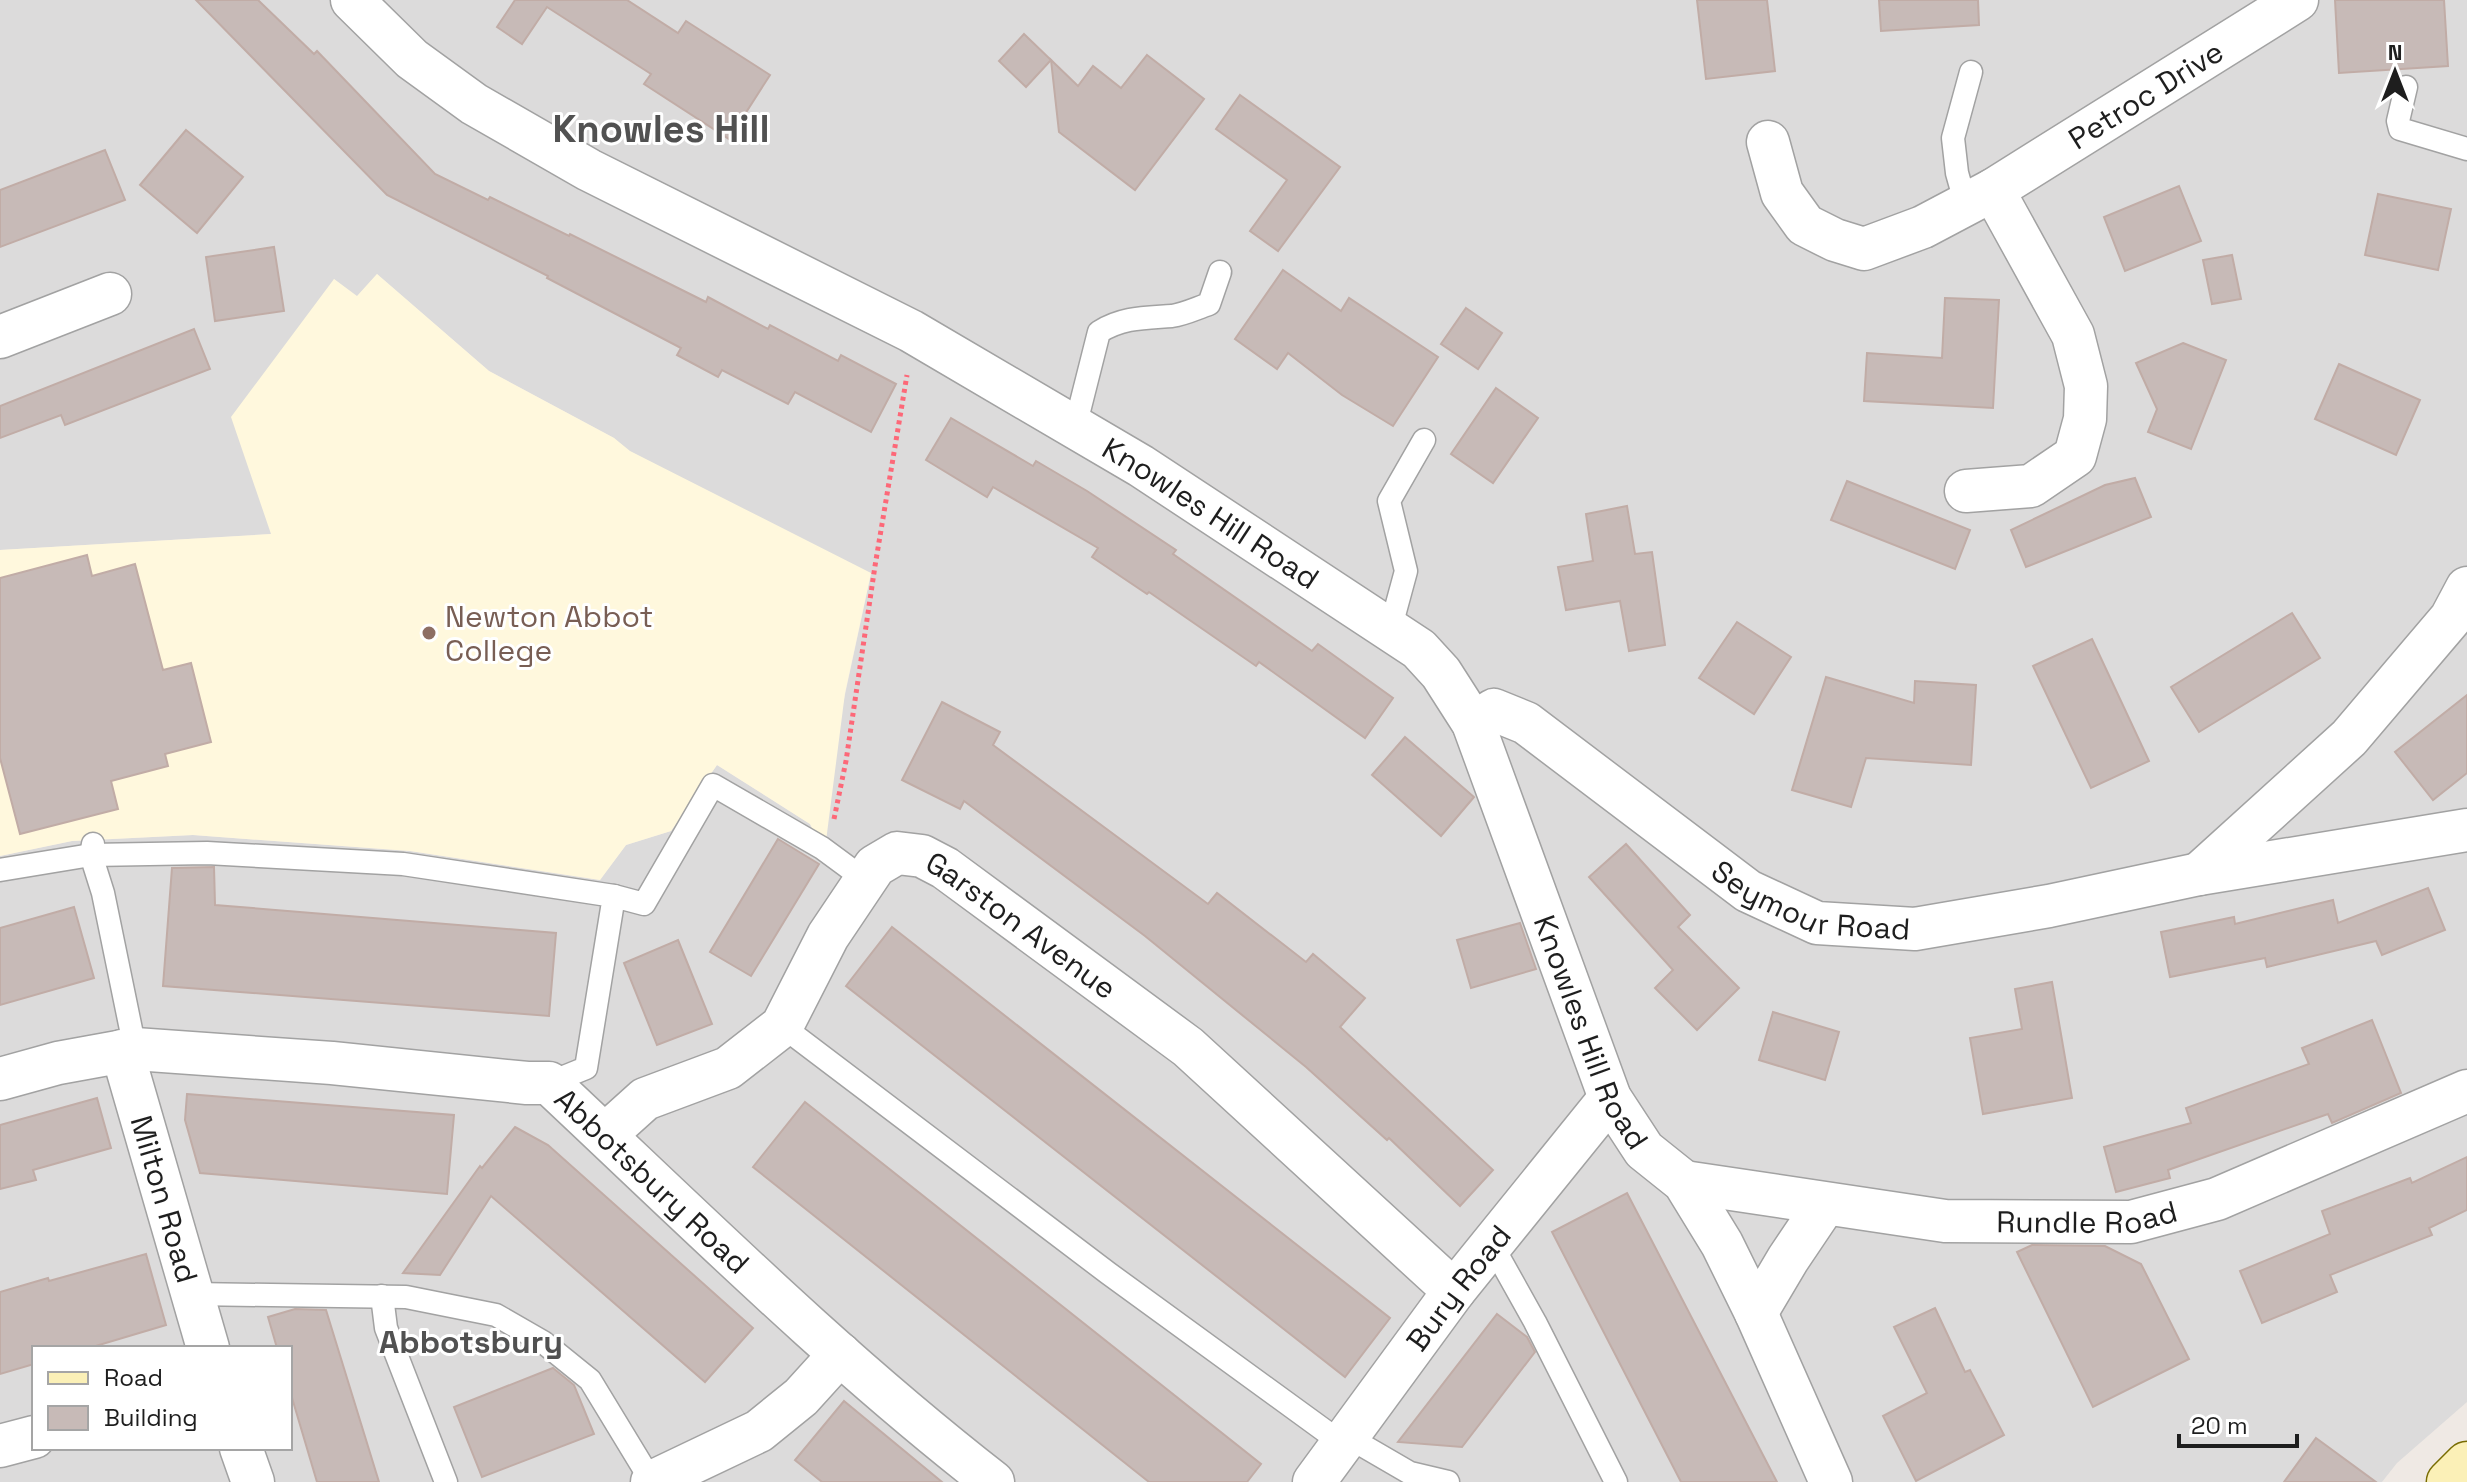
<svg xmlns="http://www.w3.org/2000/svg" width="2467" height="1482" font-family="'Space Grotesk',sans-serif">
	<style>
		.residential { fill: #dcdbdb; fill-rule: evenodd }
		.education { fill: #fff8dd }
		.building { fill: #c7bab7; stroke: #c1aca6; stroke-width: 2 }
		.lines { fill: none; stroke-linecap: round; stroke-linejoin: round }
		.service-casing { stroke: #a2a2a2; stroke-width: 25 }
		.minor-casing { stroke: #a2a2a2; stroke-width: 45 }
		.secondary-casing { stroke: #786c02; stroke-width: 47 }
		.path { stroke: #fd6878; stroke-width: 5; stroke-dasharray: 4 4; stroke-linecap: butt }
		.service { stroke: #fff; stroke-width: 22 }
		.minor { stroke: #fff; stroke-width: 42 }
		.secondary { stroke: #fbf0b7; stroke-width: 44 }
		.education-dot { fill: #8d6e63; stroke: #fff; stroke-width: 3 }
		.labels { text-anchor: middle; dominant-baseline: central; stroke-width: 6; stroke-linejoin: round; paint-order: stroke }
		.street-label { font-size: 30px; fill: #1e1e1e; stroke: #fff }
		.education-label { font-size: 30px; fill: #785e54; stroke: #fff; text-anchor: start }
		.neighbourhood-label { font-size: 32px; font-weight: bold; fill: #515151; stroke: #fff }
		.district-label { font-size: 38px; font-weight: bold; fill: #515151; stroke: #fff }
	</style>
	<rect width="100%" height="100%" fill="#efe9e4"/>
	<path class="residential" d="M0,0H2467V1402L2397,1463L2382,1482H0V856L72,841L193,835L410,851L600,880L626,845L671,831L717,765L810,824L815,834L871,574L629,451L614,438L489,371L377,274L357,297L334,279L272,534L0,550ZM34,1348H290V1448H34Z"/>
	<path class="education" d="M377,274L489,371L614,438L630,451L871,573L845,693L826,841L815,834L810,824L717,765L671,831L626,845L600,880L410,851L193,835L72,841L0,856V550L271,534L231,417L334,279L357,296Z"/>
	<g class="building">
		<path d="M196,0H258L314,54L317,51L435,174L488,200L490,197L569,236L570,234L706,302L708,297L768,329L770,325L838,361L841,355L896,384L871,432L795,392L788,404L722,370L718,377L677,355L681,348L547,278L548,276L387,195Z"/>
		<path d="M515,0H627L678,33L686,21L770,75L729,139L644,84L651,74L547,7L522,44L497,27Z"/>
		<path d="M1697,0H1767L1775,71L1706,79Z"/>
		<path d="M1879,0H1978L1979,25L1881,31Z"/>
		<path d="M2335,0H2444L2448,66L2339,73Z"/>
		<path d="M1024,34L1051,60L1026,87L999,61Z"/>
		<path d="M1147,55L1204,99L1135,190L1059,132L1051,60L1078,86L1093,66L1121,88Z"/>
		<path d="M1240,95L1340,167L1278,251L1250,231L1287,180L1216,129Z"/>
		<path d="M186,130L243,177L197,233L140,185Z"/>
		<path d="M105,150L125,200L0,247V190Z"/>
		<path d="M2179,186L2201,241L2125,271L2104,217Z"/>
		<path d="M2378,194L2451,209L2438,270L2365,255Z"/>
		<path d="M274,247L284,311L215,321L206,257Z"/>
		<path d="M2232,255L2241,299L2212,304L2203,260Z"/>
		<path d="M1283,270L1341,311L1349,298L1438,357L1393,426L1342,395L1288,353L1277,369L1235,339Z"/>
		<path d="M1945,298L1999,300L1993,408L1864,401L1867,353L1942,358Z"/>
		<path d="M1466,308L1502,333L1478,369L1441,344Z"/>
		<path d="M194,329L210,369L65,425L61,415L0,438V406Z"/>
		<path d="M2183,343L2226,360L2191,449L2148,432L2157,409L2136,363Z"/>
		<path d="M2339,364L2420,400L2396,455L2315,419Z"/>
		<path d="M1496,388L1538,418L1493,483L1451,454Z"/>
		<path d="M951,418L1033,466L1036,461L1087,491L1176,550L1173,554L1312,651L1318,644L1393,698L1365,738L1259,662L1256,666L1149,592L1147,594L1092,557L1098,548L993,487L987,497L926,460Z"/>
		<path d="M2135,478L2151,517L2026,567L2011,530L2105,485Z"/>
		<path d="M1847,481L1970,530L1955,569L1831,520Z"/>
		<path d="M1627,506L1635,554L1652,552L1665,645L1629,651L1620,601L1566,610L1558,567L1593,561L1586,514Z"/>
		<path d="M87,555L92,576L135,564L163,670L191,663L211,742L165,754L168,766L111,781L118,809L20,834L0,758V578Z"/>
		<path d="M2292,613L2320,658L2199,732L2171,687Z"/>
		<path d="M1737,622L1791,657L1754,714L1699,678Z"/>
		<path d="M2092,639L2149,761L2091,788L2033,666Z"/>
		<path d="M1826,677L1914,703L1915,681L1976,685L1971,765L1866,758L1851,807L1792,790Z"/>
		<path d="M2467,695V773L2433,800L2395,752Z"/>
		<path d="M942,702L1000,732L993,745L1208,904L1217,893L1306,962L1313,954L1365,998L1340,1027L1493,1170L1460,1206L1389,1138L1387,1140L1306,1067L1145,936L964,801L960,809L902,780Z"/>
		<path d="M1405,737L1474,797L1441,836L1372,775Z"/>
		<path d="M778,839L819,864L751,976L710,952Z"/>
		<path d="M1626,844L1690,915L1678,927L1739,988L1697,1030L1655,988L1673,970L1589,877Z"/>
		<path d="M214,867L215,905L556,933L549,1016L163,986L172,868Z"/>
		<path d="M2428,888L2445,930L2382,955L2376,941L2267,967L2265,958L2170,977L2161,932L2234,917L2235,924L2333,900L2338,923Z"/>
		<path d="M74,907L94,978L0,1005V928Z"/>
		<path d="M1520,923L1536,969L1471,988L1457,940Z"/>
		<path d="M892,927L1390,1318L1345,1377L846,986Z"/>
		<path d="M678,940L712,1024L657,1045L624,963Z"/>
		<path d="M2052,982L2072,1098L1983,1114L1970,1038L2022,1029L2015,989Z"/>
		<path d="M1773,1012L1839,1032L1825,1080L1759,1060Z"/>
		<path d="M2372,1020L2401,1093L2332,1123L2328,1114L2168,1170L2170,1178L2116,1192L2104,1147L2191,1123L2186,1108L2309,1064L2302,1048Z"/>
		<path d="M187,1094L454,1115L447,1194L200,1173L185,1120Z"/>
		<path d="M97,1098L111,1148L33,1170L36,1180L0,1189V1125Z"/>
		<path d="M805,1102L1261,1464L1247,1482H1149L753,1167Z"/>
		<path d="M515,1127L548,1145L753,1328L705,1382L491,1196L440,1275L403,1273L480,1166L482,1168Z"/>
		<path d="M2467,1157V1210L2429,1228L2432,1235L2330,1275L2337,1292L2262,1323L2240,1271L2330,1234L2322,1211L2410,1178L2412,1183Z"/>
		<path d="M1627,1193L1777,1482H1681L1552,1232Z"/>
		<path d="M2032,1245L2105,1246L2141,1264L2189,1359L2093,1407L2017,1252Z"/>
		<path d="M146,1254L166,1325L89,1348H34V1364L0,1374V1292L48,1278L49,1281Z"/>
		<path d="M1935,1308L1965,1372L1970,1370L2004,1435L1916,1481L1883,1416L1927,1393L1894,1327Z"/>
		<path d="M295,1309L326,1310L379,1482H317L290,1391V1348H277L268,1317Z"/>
		<path d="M1497,1314L1527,1337L1535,1352L1462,1447L1398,1442Z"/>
		<path d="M553,1368L574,1385L594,1434L482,1477L454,1407Z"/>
		<path d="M844,1401L942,1482H822L795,1460Z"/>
		<path d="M2316,1438L2376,1482H2284Z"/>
	</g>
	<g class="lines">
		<g class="service-casing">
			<g id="service">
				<path d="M2406,87L2398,121L2400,129L2467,149"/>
				<path d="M1966,205L1957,173L1953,138L1971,72"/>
				<path d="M1075,427L1099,332C1123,317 1145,318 1172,316C1185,314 1197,308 1209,304L1220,272"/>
				<path d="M1390,630L1406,571L1389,501L1424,440"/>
				<path d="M93,844L91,855L103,893L135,1049"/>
				<path d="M0,870L91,855L207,853L403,864L614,896L586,1068L549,1083"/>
				<path d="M614,896L644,904L713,785L822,848L864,879"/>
				<path d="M782,1026L1108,1273L1343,1444"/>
				<path d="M1492,1245L1535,1322L1616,1482"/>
				<path d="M192,1294L406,1297L496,1315L543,1342L590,1380L652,1482"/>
				<path d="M382,1296L386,1328L446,1482"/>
				<path d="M1348,1437L1410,1473L1448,1482"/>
			</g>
		</g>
		<g class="minor-casing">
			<g id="minor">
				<path id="s1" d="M352,0L412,59L474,104L589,170L911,331L1141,466L1419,649L1441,673L1473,723L1610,1098L1644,1150L1684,1182L1722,1244L1756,1313L1831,1482"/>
				<path d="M1768,142L1782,193L1805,225L1835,240L1864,249L1923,227L1993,190"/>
				<path d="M0,337L110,294"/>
				<path id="s2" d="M1966,491L2031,486L2075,456L2085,419L2086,386L2073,335L1993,190L2297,0"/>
				<path id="s3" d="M1473,723L1494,710L1526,723L1748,891L1817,923L1915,929L2049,906L2199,874L2467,830"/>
				<path d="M2199,874L2349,738L2451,618L2467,588"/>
				<path id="s4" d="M122,1051L208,1348"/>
				<path id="s5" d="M0,1079L58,1063L135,1049L332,1063L527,1083H549C694,1219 836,1360 993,1482"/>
				<path id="s6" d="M605,1135L645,1099L728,1068L782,1026L828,936L875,866L897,853L922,856L945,868L1188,1047L1454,1291"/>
				<path id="s7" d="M1684,1182L1945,1221L2131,1222L2217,1199L2467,1091"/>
				<path d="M1756,1313L1788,1259L1825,1204"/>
				<path d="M0,1446L34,1437"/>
				<path d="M241,1448L253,1482"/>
				<path d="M652,1482L759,1431L801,1397L840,1354"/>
				<path id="s8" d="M1314,1482L1454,1291L1610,1098"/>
			</g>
		</g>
		<g class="secondary-casing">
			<path id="secondary" d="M2449,1482L2467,1464"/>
		</g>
		<path class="path" d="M834,819L846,761L875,566L907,375"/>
		<use href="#service" class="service"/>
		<use href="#minor" class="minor"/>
		<use href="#secondary" class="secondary"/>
	</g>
	<circle class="education-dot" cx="429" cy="633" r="8"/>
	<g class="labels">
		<g class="street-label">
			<text stroke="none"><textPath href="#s2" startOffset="588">Petroc Drive</textPath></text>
			<text stroke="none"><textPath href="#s1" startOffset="1004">Knowles Hill Road</textPath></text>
			<text stroke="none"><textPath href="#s3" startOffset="402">Seymour Road</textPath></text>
			<text stroke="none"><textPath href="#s6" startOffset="568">Garston Avenue</textPath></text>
			<text stroke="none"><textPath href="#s1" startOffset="1676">Knowles Hill Road</textPath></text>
			<text stroke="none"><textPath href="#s5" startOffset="696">Abbotsbury Road</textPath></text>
			<text stroke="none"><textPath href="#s4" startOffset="154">Milton Road</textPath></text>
			<text stroke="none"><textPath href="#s7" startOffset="406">Rundle Road</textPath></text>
			<text stroke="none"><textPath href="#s8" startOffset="242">Bury Road</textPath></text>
		</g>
		<g class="education-label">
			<text x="445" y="616">Newton Abbot<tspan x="445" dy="34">College</tspan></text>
		</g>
		<g class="neighbourhood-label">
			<text x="471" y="1342">Abbotsbury</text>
		</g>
		<g class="district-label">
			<text x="661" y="129">Knowles Hill</text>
		</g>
	</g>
	<rect x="32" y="1346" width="260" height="104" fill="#ffffff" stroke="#a5a5a5" stroke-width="2"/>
	<rect x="48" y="1372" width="40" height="12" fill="#fbf0b7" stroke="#a5a5a5" stroke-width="2"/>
	<text x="104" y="1386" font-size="24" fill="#1e1e1e">Road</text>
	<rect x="48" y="1406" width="40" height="24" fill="#c7bab7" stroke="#a5a5a5" stroke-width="2"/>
	<text x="104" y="1426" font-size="24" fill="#1e1e1e">Building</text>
	<g transform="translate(2395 72)" stroke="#ffffff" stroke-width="6" paint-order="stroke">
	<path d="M0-6L14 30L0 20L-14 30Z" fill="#1e1e1e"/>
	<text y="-12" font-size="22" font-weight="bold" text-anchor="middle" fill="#1e1e1e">N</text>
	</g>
	<path d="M2179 1434v12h118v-12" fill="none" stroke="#1e1e1e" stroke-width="4"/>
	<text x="2191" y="1434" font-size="24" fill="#1e1e1e" stroke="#ffffff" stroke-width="6" paint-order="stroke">20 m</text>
</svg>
